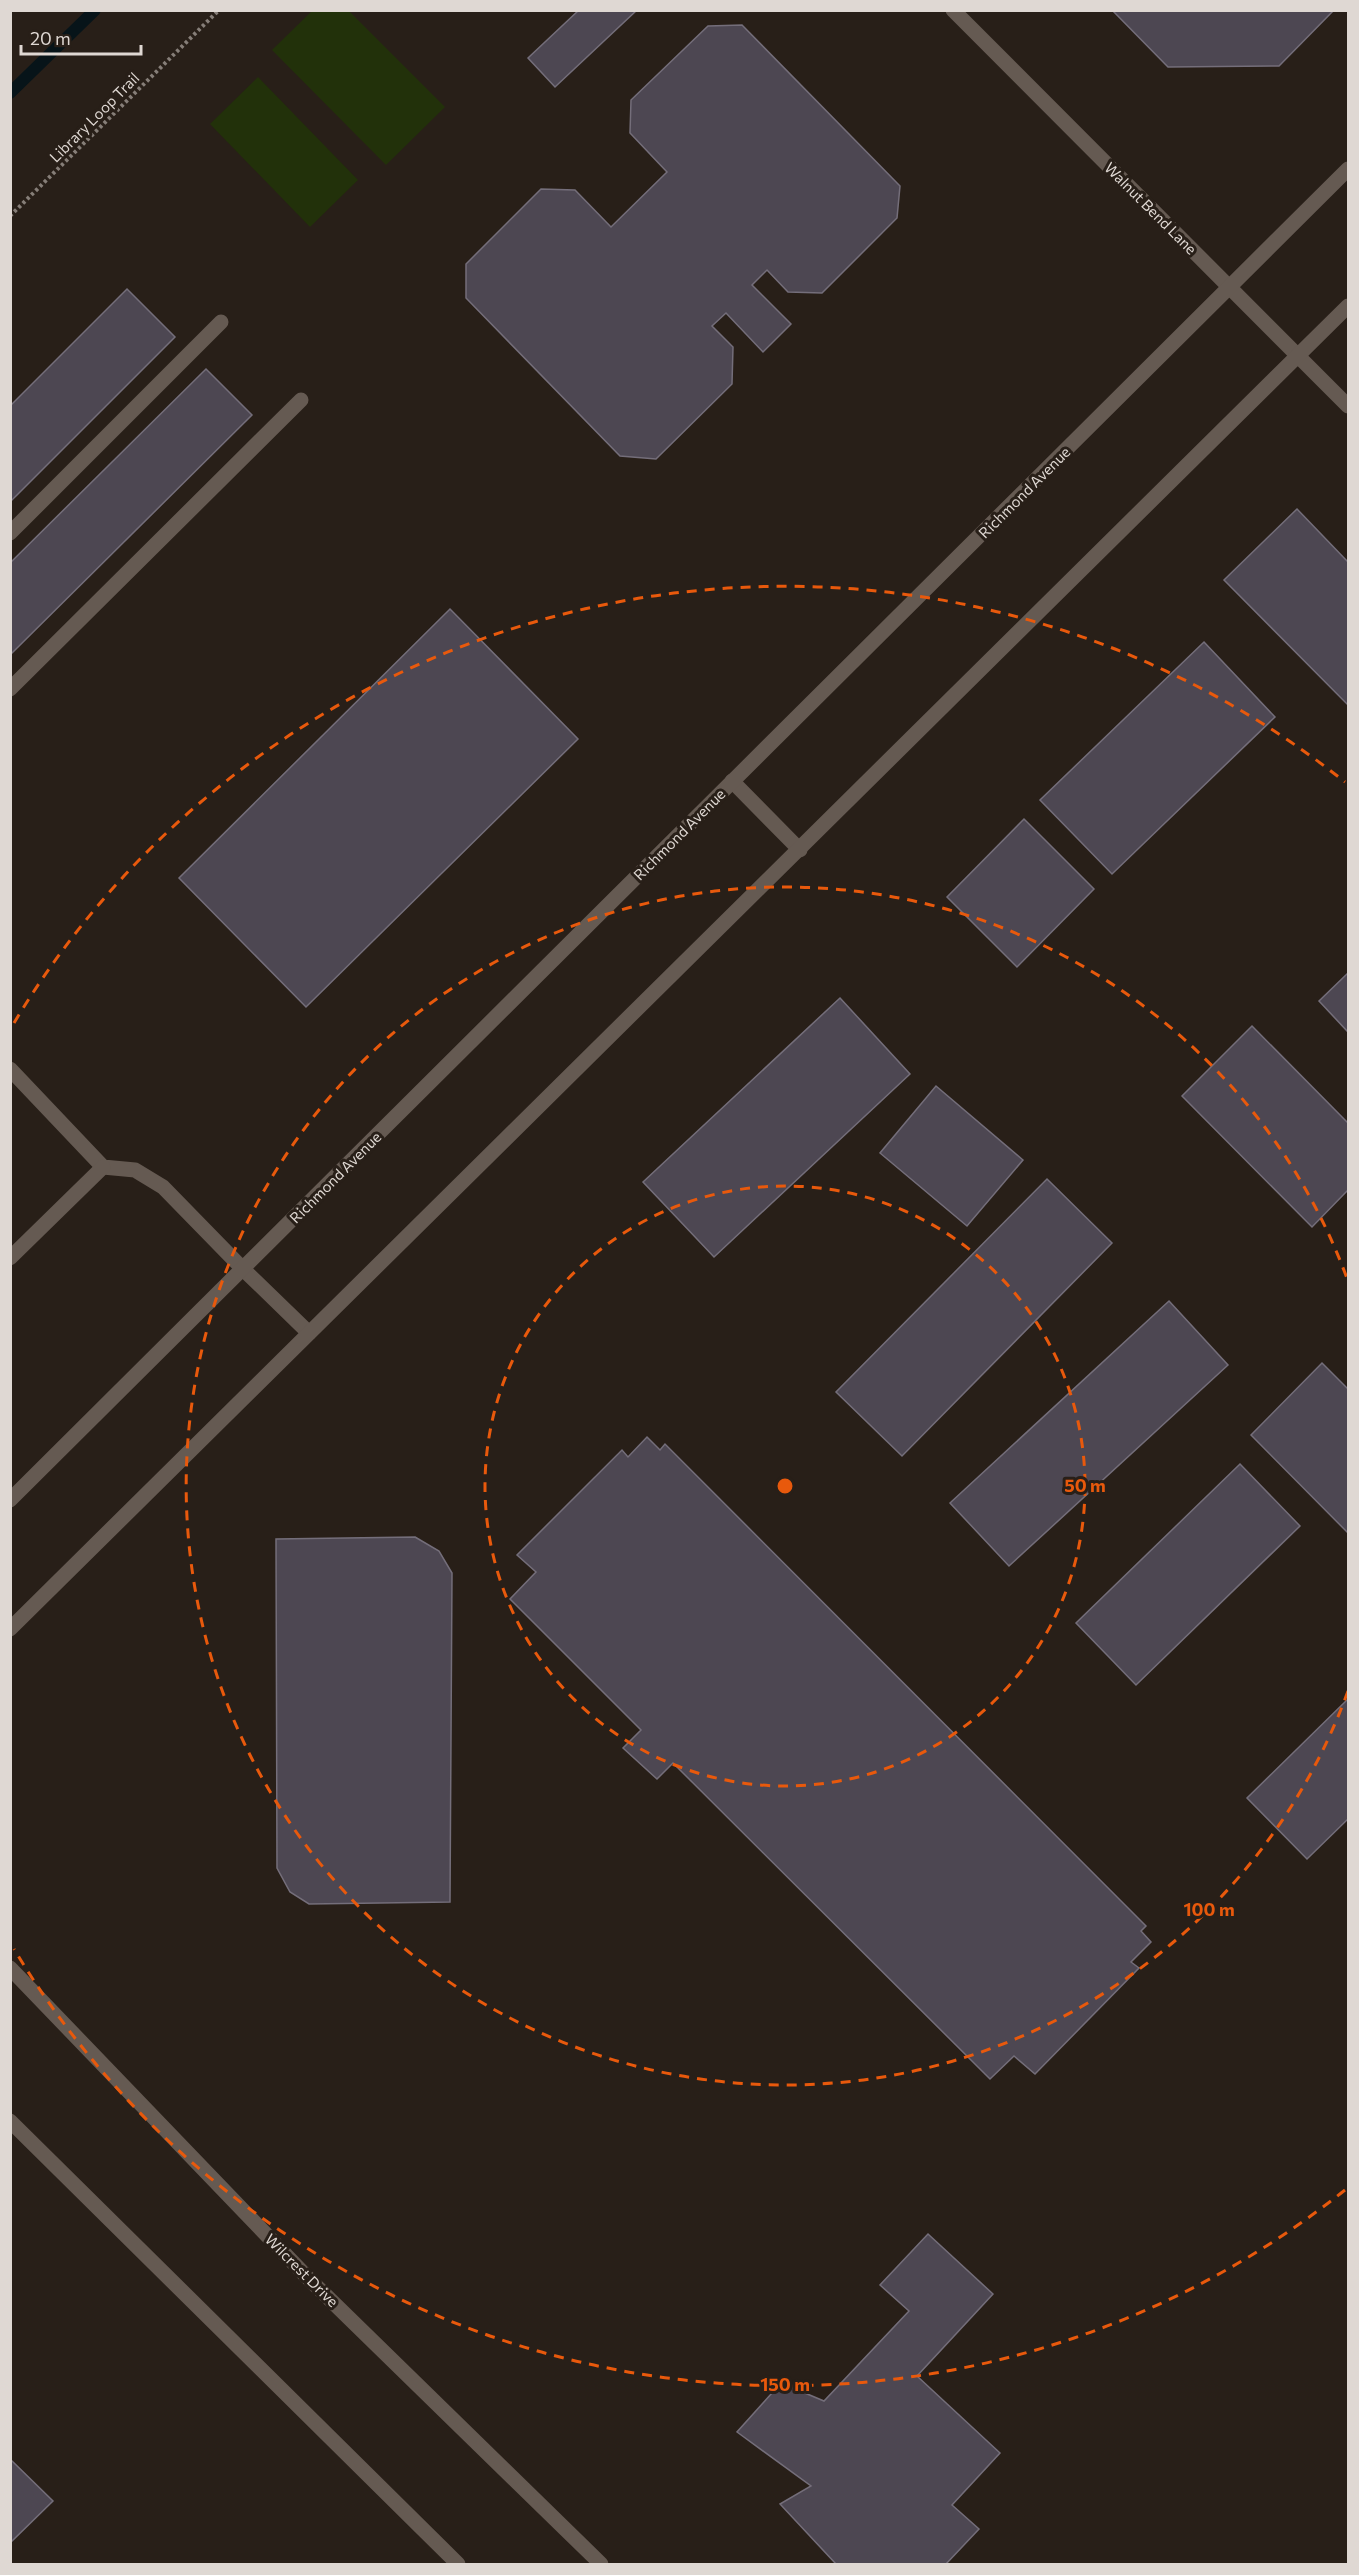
<svg xmlns="http://www.w3.org/2000/svg" width="1359" height="2575" font-family="Commissioner,sans-serif">
	<style>
		.green { fill: #22310a }
		.lines { fill: none; stroke-linecap: round; stroke-linejoin: round }
		.stream { stroke: #071419; stroke-width: 12 }
		.building { fill: #4d4752; stroke: #746e7a; stroke-width: 1.5 }
		.path { stroke: #867e78; stroke-width: 4; stroke-dasharray: 3 3; stroke-linecap: butt }
		.lane { stroke: #655a52; stroke-width: 15 }
		.secondary { stroke: #655a52; stroke-width: 15 }
		.ring { fill: none; stroke: #e8590c; stroke-width: 3; stroke-dasharray: 10 8 }
		.labels { text-anchor: middle; dominant-baseline: central; stroke-width: 6; stroke-linejoin: round; paint-order: stroke }
		.street-label { font-size: 15px; fill: #dfd8d3; stroke: #281f18 }
		.centre { fill: #e8590c; stroke: #281f18; stroke-width: 3 }
		.ring-label { font-size: 18px; text-anchor: middle; font-weight: bold; fill: #e8590c; stroke: #281f18; stroke-width: 6; stroke-linejoin: round; paint-order: stroke }
	</style>
	<rect width="100%" height="100%" fill="#281f18"/>
	<g class="green">
		<path d="M312,11H349L445,107L386,165L272,50Z"/>
		<path d="M258,77L358,180L310,227L210,124Z"/>
	</g>
	<g class="lines">
		<path class="stream" d="M10,93L95,10"/>
	</g>
	<g class="building">
		<path d="M579,10H637L555,87L528,58Z"/>
		<path d="M1112,10H1334L1279,66L1168,67Z"/>
		<path d="M742,25L900,186L897,218L822,293L788,292L767,270L752,285L791,324L763,352L726,313L712,326L733,347L732,384L656,459L620,456L466,298V264L541,189L575,190L611,227L667,172L630,133L631,100L708,26Z"/>
		<path d="M127,289L175,337L10,502V406Z"/>
		<path d="M206,369L252,415L10,655V563Z"/>
		<path d="M1297,509L1348,562V705L1224,580Z"/>
		<path d="M450,609L578,739L306,1007L179,878Z"/>
		<path d="M1204,642L1275,717L1112,874L1040,800Z"/>
		<path d="M1024,819L1094,889L1017,967L947,897Z"/>
		<path d="M1348,973V1032L1319,1001Z"/>
		<path d="M840,998L910,1074L714,1257L643,1182Z"/>
		<path d="M1252,1026L1348,1123V1190L1312,1227L1182,1096Z"/>
		<path d="M936,1086L1023,1160L967,1226L880,1153Z"/>
		<path d="M1047,1179L1112,1243L902,1456L836,1392Z"/>
		<path d="M1169,1301L1228,1365L1009,1566L950,1503Z"/>
		<path d="M1322,1363L1348,1389V1533L1251,1435Z"/>
		<path d="M647,1437L660,1450L665,1444L1146,1926L1141,1931L1151,1942L1131,1962L1139,1968L1035,2074L1014,2056L990,2079L673,1763L657,1779L623,1748L641,1730L510,1599L536,1572L517,1555L622,1450L628,1457Z"/>
		<path d="M1240,1464L1300,1526L1136,1685L1076,1623Z"/>
		<path d="M415,1537L439,1551L452,1573L450,1902L309,1904L290,1892L277,1868L276,1539Z"/>
		<path d="M1348,1699V1819L1307,1859L1247,1798Z"/>
		<path d="M928,2234L993,2294L917,2376L1000,2453L952,2505L979,2529L946,2564H836L780,2504L811,2486L737,2432L781,2383L824,2401L909,2311L880,2285Z"/>
		<path d="M10,2459L53,2501L10,2543Z"/>
	</g>
	<g class="lines">
		<path class="path" d="M10,216L219,10"/>
		<g class="lane">
			<path d="M10,533L221,322"/>
			<path d="M10,689L301,400"/>
			<path d="M10,1069L103,1167L135,1170L163,1187L243,1269"/>
			<path d="M10,1258L103,1167"/>
		</g>
		<g class="secondary">
			<path d="M953,10L1348,406"/>
			<path d="M732,781L800,850"/>
			<path d="M243,1269L309,1333"/>
			<path d="M10,1500L1348,169"/>
			<path d="M10,1629L1348,306"/>
			<path d="M10,1968L307,2277L601,2564"/>
			<path d="M10,2121L458,2564"/>
		</g>
	</g>
	<g class="ring">
		<circle cx="785" cy="1486" r="300"/>
		<path d="M1348 1691A599 599 0 1 1 1348 1281"/>
		<path d="M1345 2190A899 899 0 0 1 14 1949M14 1023A899 899 0 0 1 1345 782"/>
	</g>
	<g class="labels">
		<g class="street-label">
			<text transform="translate(94 117) rotate(-45)">Library Loop Trail</text>
			<text transform="translate(1151 208) rotate(45)">Walnut Bend Lane</text>
			<text transform="translate(1024 492) rotate(-45)">Richmond Avenue</text>
			<text transform="translate(679 834) rotate(-45)">Richmond Avenue</text>
			<text transform="translate(335 1177) rotate(-45)">Richmond Avenue</text>
			<text transform="translate(302 2270) rotate(45)">Wilcrest Drive</text>
		</g>
	</g>
	<circle cx="785" cy="1486" r="9" class="centre"/>
	<g class="ring-label">
		<text x="1085" y="1492">50 m</text>
		<text x="1209" y="1916">100 m</text>
		<text x="785" y="2391">150 m</text>
	</g>
	<rect width="1359" height="2575" fill="none" stroke="#dfd8d3" stroke-width="24"/>
	<path d="M21 45v9h120v-9" fill="none" stroke="#dfd8d3" stroke-width="3"/>
	<text x="30" y="45" font-size="18" fill="#dfd8d3" stroke="#281f18" stroke-width="4.5" paint-order="stroke">20 m</text>
</svg>
